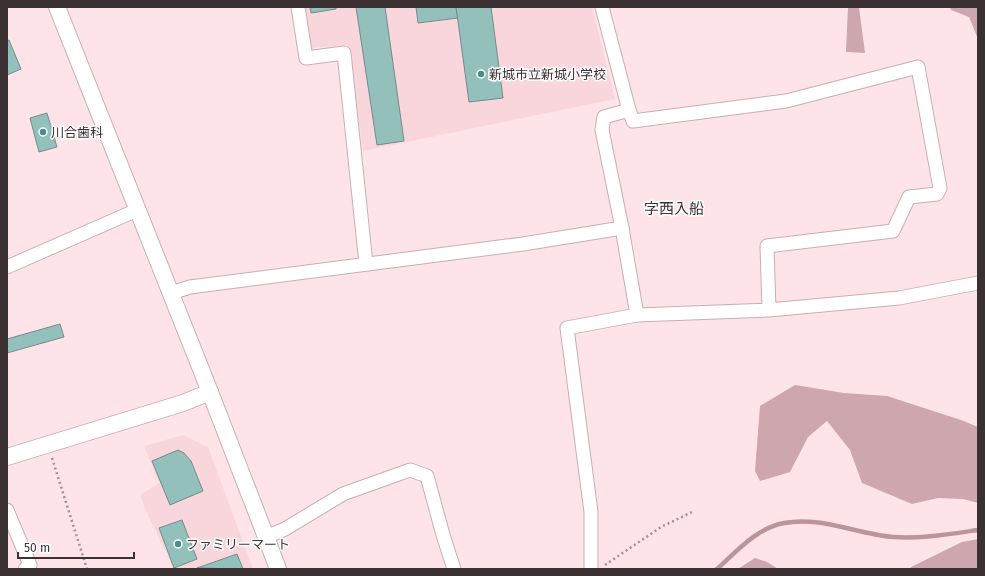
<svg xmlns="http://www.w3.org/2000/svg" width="985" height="576" font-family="'Fira Sans','Noto Sans JP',sans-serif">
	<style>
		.built { fill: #f9d6dc }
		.forest { fill: #cda6ae }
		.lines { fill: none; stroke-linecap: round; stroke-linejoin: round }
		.stream { stroke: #bb949c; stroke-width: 4.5 }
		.building { fill: #94c0bc; stroke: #728c8a }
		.minor-casing { stroke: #c8aeb3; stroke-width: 15 }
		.tertiary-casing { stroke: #c8aeb3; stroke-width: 18 }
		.path { stroke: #a18f92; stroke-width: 2.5; stroke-dasharray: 2 3; stroke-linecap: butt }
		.minor { stroke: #fff; stroke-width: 13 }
		.tertiary { stroke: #fff; stroke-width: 16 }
		.poi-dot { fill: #478e89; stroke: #fff; stroke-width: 1.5 }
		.labels { text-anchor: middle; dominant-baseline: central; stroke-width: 3; stroke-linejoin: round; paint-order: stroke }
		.poi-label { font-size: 13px; fill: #3b3032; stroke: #fff; text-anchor: start }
		.quarter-label { font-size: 15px; fill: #3b3032; stroke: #fff }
	</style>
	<rect width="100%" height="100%" fill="#fee4e9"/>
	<g class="built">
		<path d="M305,7H592L615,99L363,151L348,45L312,48Z"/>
		<path d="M183,435L208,447L253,569H174L146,511L140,495L159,483L144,446Z"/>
	</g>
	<g class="forest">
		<path d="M848,7H859L865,53L846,52Z"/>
		<path d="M950,7H978V39L969,17L951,10Z"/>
		<path d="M795,385L844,393L887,396L961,420L978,427V503L963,499L938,498L912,504L862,483L850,450L827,421L808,437L790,472L760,481L755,471L760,406Z"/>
		<path d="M978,539V569H909L911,567L962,542Z"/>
		<path d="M755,558L767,562L778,569H738Z"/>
	</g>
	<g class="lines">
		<path class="stream" d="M717,569C737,551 757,528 784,523C821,516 857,534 893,537C921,539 950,534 978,530"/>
	</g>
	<g class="building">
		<path d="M310,7H336V9L311,13Z"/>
		<path d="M356,7H385L404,141L377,145Z"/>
		<path d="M416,7H456L458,18L418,23Z"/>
		<path d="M456,7H491L503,98L469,102Z"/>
		<path d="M9,40L21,69L7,75V41Z"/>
		<path d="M47,113L57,147L39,152L30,118Z"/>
		<path d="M60,324L64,337L7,353V339Z"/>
		<path d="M178,450L184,453L191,461L203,491L170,505L152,461Z"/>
		<path d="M182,520L197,559L174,568L159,528Z"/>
		<path d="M237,554L243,569L197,568Z"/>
	</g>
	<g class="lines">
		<g class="minor-casing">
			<g id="minor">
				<path d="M298,7L306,58L344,53L366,264"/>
				<path d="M602,7L629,110"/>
				<path d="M7,267L137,210"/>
				<path d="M171,293L190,287L523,244L622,228"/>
				<path d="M769,310L767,246L893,231L909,197L937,194L940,188L918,67L786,101L633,121L629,110L604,117L602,130L622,228L637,315L769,310L899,298L978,283"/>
				<path d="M7,510L30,565L25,569"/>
				<path d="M266,537L285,529L343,494L410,470L427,476L443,535L454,569"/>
				<path d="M591,569V512L567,328L637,315"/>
			</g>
		</g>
		<g class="tertiary-casing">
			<g id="tertiary">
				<path d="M57,7L210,392L266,537L278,569"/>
				<path d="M7,457L183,403L210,392"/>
			</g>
		</g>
		<g class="path">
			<path d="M52,458L87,569"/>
			<path d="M605,565L661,527L692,512"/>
		</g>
		<use href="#minor" class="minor"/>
		<use href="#tertiary" class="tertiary"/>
	</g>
	<g class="poi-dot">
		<circle cx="481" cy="74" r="4"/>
		<circle cx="43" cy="132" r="4"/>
		<circle cx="178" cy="544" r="4"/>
	</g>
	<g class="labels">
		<g class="poi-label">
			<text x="489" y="74">新城市立新城小学校</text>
			<text x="51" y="132">川合歯科</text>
			<text x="186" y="544">ファミリーマート</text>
		</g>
		<g class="quarter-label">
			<text x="674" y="209">字西入船</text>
		</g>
	</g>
	<rect width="985" height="576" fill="none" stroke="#3b3032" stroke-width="16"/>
	<path d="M18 552v6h116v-6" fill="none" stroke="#3b3032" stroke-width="2"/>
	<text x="24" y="552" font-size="12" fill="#3b3032" stroke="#ffffff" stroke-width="3" paint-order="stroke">50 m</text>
</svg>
